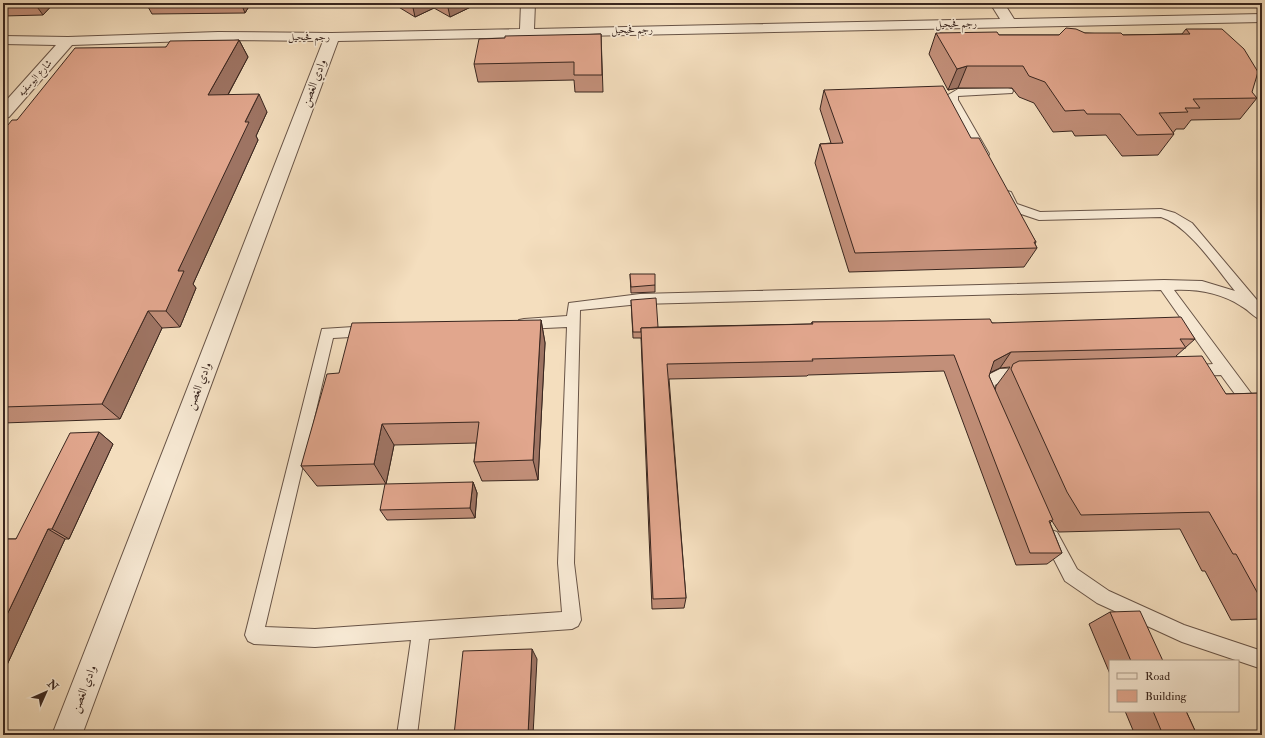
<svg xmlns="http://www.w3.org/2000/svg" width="1265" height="738" font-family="'IM FELL Double Pica',Amiri,serif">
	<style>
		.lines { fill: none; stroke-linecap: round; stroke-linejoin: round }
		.lane-casing { stroke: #685447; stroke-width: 2 }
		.street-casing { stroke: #685447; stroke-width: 2 }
		.lane { fill: #f8ead5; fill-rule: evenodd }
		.street { fill: #f8ead5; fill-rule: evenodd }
		.wall { fill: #c28f79; stroke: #39261f; fill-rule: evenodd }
		.shaded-wall { fill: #9e7463; stroke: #39261f }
		.building { fill: #e1a68d; stroke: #39261f }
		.labels { text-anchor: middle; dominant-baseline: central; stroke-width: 3.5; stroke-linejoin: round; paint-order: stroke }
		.far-street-label { font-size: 10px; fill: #39261f; stroke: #f8ead5 }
		.street-label { font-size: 12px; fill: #39261f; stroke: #f8ead5 }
	</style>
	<rect width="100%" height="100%" fill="#f4debe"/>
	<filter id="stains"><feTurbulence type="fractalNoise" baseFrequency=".005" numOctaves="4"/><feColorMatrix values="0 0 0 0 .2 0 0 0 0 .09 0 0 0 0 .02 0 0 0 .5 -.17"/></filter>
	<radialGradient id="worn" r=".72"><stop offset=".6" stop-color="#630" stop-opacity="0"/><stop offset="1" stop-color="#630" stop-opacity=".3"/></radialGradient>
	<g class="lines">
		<g class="lane-casing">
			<g id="lane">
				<path d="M1008,88L1012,89L1013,91L1012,93L958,96V100L989,154L988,156H980L948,100V95L958,89Z"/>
				<path d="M1007,191L1011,192L1017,204L1040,212L1161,209L1175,213L1192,223L1262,306V320C1254,318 1249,310 1241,306C1221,293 1198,289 1174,290L1262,408V426L1257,424L1221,375L1192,376L1187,374L1185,370L1187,366L1213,364L1161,290L640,304L580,310L574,563L581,620L578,626L572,629L429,639L417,735H397L411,640L315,647L254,644L248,641L245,635L322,329L369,326L374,327L376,331L374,335L369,336L333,338L265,627L315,629L562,612L558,563L567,327L524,329L519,328L517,324L519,320L524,319L567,316L569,303L640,294L1164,280L1202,281L1235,291C1216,268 1189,226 1161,217L1039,220L1009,210L1001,195Z"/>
				<path d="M1023,368L1028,370L1030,374L1028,378L1002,381L995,385L993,391L996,398L994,402L989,404L984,402L979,391L984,377L1000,369Z"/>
				<path d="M1051,530L1057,532L1077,569L1109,591L1184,625L1262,651V669L1182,642L1097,603L1065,581L1043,538L1045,532Z"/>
			</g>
		</g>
		<g class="street-casing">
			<path id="street" d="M521,3H535L534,29L1000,19L990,3H1004L1014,19L1262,14V22L338,41L82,735H52L323,41L218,40L72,45L9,117L3,119V104L56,45L3,44V36L68,37L218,32L332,33L520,29Z"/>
		</g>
		<use href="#lane" class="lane"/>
		<use href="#street" class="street"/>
	</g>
	<g class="wall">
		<path d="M3,3H54L43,15L3,16Z"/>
		<path d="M146,3H251L245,13L152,14Z"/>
		<path d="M392,3H479L450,17L434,8L415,17Z"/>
		<path d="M1026,3H1088L1087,6L1029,7Z"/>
		<path d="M1186,29L1257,98L1240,119L1191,120L1184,129H1176L1173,133L1174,134L1158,155L1122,156L1106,135L1075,136L1072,131L1053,132L1034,103L1019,97L1012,88H958L948,90L929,54L936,33L999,35H1059L1085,33L1123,35L1182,34Z"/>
		<path d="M601,34L603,92H575L574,80L478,82L474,64L505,38Z"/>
		<path d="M239,40L248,57L228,95L267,112L256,136L258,140L193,284L196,288L180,327L162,328L120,419L3,423V131L17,120L166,47Z"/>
		<path d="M824,90L971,138L1036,242L1035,244L1037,248L1024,267L849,272L815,163L820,144L831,143L820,109Z"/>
		<path d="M630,274L655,285V292L631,293Z"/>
		<path d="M631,300L658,327L811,324L812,322L992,323L1195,339L1176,356L1226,394L1262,393V618L1260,619L1231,620L1205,571H1202L1180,529L1059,532L1052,521L1050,523L1062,553L1047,564L1016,565L944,371L808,375L807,376L669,379L686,598L684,608L652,609L641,338H633ZM1010,367L996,386L995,390L989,376L990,373L1000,368Z"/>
		<path d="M541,320L545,343L538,480L482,481L474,462L476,443L394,445L386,484L317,486L301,466L339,373Z"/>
		<path d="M99,432L113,444L69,539H65L6,667H3V539H16Z"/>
		<path d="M473,482L477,493L475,518L387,520L380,510Z"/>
		<path d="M1110,612L1163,661H1110V674L1089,624Z"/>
		<path d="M1125,711H1186L1197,735H1135Z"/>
	</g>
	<g class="shaded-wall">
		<path d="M36,3H54L43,15L35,4Z"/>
		<path d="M241,3H251L245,13Z"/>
		<path d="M412,3H433L434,8L415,17Z"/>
		<path d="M447,3H479L450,17Z"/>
		<path d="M239,40L248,57L218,113L208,95Z"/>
		<path d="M967,66L958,88L948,90L957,69Z"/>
		<path d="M259,94L267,112L256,136L258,140L193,284L196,288L180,327L166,311L178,271L245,122Z"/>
		<path d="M148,311L162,328L120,419L102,404Z"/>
		<path d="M541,320L545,343L538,480L533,460Z"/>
		<path d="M1011,352L1000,368L983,376L994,361Z"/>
		<path d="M382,424L394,445L386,484L374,464Z"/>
		<path d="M99,432L113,444L69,539L52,529Z"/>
		<path d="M473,482L477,493L475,518L470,508Z"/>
		<path d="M48,529L65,539L6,667L3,666V623Z"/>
		<path d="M532,649L537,659L533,735H528Z"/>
	</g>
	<g class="building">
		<path d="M3,3H36L35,4H3Z"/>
		<path d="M1066,28L1076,29L1085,33H1121L1123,35L1190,34L1186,29H1222L1244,49L1258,72L1252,92L1257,98L1193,99L1200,108H1185L1188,112L1159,113L1174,134L1137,135L1120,114H1087L1084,110L1065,111L1045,82L1029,76L1023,66H967L957,69L936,33L997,32L999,35H1059Z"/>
		<path d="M601,34L602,75H574V62L474,64L479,39L505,38V36Z"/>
		<path d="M239,40L208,95L259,94L245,122H249L178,271H184L166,311H148L102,404L3,407V131L12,120H17L75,48L166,47L170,41Z"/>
		<path d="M943,86L971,138H979L1036,242H1034L1037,248L855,253L820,144L843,143L824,90Z"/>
		<path d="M630,274H655V285L631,287Z"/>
		<path d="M656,298L658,327L641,328V332H633L631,300Z"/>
		<path d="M1181,317L1195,339H1180L1186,348L1011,352L994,361L989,376L1053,520L1049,521L1062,553H1030L954,355L812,359L813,361L667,364L686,598L653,599L641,328L813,324L812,322L886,321L990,319L992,323Z"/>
		<path d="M541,320L533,460L474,462L479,422L382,424L374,464L301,466L327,374L339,373L352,323Z"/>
		<path d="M1202,356L1226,394L1262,393V601L1236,554H1233L1209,512L1081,515L1067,492L1011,369L1013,364L1019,361Z"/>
		<path d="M99,432L52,529H48L3,623V539H16L70,433Z"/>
		<path d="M473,482L470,508L380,510L385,484Z"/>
		<path d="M1140,611L1163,661H1131L1110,612Z"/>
		<path d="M532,649L528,735H454L463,651Z"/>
		<path d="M1153,711H1186L1197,735H1163Z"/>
	</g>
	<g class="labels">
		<g class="far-street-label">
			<text transform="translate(956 24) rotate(-1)">رجم فحيحيل</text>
			<text transform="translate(632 30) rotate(-1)">رجم فحيحيل</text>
			<text x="309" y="37">رجم فحيحيل</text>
			<text transform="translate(35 78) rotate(-48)">شارع اليوسفيه</text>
		</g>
		<g class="street-label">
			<text transform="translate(314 83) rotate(-69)">وادي الغصن</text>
			<text transform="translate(199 386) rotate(-69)">وادي الغصن</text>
			<text transform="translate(84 689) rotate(-69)">وادي الغصن</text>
		</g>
	</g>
	<rect width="1265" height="738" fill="none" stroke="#f4debe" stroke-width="16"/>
	<rect x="4" y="4" width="1257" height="730" fill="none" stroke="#39261f" stroke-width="2"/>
	<rect x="8" y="8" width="1249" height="722" fill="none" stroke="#39261f"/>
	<rect x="1109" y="660" width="130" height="52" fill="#f8ead5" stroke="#ac9c8c"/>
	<rect x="1117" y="673" width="20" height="6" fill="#f8ead5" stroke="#ac9c8c"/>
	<text x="1145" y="680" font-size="12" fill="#39261f">Road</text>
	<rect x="1117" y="690" width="20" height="12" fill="#e1a68d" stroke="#ac9c8c"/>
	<text x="1145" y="700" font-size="12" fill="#39261f">Building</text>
	<g transform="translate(46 692) rotate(45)" stroke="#f8ead5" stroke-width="3" paint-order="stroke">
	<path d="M0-3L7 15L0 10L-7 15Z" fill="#39261f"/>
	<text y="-6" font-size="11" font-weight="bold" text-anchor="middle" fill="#39261f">N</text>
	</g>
	<rect width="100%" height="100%" filter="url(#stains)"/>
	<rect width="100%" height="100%" fill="url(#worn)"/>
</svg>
